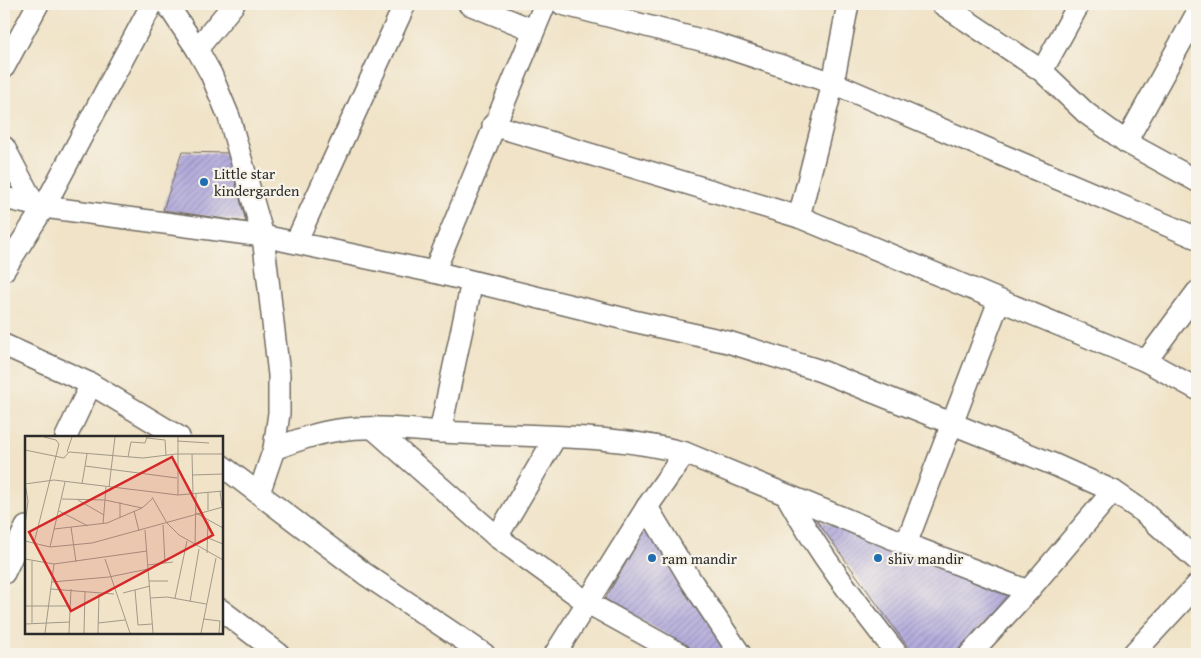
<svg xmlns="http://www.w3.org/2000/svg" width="1201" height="658" font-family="'Gentium Book Plus',serif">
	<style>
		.building { fill: url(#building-hatch) }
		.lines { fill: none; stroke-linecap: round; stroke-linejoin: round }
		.street-casing { stroke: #706b62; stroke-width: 24 }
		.street { stroke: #fff; stroke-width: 21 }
		.poi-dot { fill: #1f6fb2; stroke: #f7f3e8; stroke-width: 2 }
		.labels { text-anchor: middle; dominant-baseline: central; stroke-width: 4.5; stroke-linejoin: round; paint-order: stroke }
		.poi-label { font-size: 15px; fill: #2b2b2b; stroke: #f7f3e8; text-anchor: start }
		.inset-road { fill: none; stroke: #a19989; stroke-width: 1 }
		.view { fill: #d62828; fill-opacity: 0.15; stroke: #d62828; stroke-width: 2.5 }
		.inset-edge { fill: none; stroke: #2b2b2b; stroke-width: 2.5 }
	</style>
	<defs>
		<pattern id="building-hatch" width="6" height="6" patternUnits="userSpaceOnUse" patternTransform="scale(1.25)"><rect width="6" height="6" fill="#b3acdd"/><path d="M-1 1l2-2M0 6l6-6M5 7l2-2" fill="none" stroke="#928cb3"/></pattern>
	</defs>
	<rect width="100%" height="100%" fill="#f7f3e8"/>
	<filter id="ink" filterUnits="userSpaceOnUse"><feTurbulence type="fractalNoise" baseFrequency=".02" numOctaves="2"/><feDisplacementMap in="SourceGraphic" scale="10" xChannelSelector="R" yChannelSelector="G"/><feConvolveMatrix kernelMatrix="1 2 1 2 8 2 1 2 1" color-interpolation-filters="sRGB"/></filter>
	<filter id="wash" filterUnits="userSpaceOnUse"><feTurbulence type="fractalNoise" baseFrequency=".0096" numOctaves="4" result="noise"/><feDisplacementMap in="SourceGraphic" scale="20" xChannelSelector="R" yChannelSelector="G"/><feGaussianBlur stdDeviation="1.12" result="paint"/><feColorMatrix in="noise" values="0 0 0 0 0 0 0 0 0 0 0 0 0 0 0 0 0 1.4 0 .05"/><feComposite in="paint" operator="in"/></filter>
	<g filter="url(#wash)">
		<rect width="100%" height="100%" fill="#f0e3c7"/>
		<g id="blocks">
			<g class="building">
				<path d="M182,152L228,153L246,222L163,210Z"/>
				<path d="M653,516L727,654H699L605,599Z"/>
				<path d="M815,518L1010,597L954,654H913Z"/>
			</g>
		</g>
	</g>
	<g filter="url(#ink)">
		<use href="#blocks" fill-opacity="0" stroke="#706b62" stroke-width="1"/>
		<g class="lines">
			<g class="street-casing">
				<g id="street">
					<path d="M167,4L197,49L211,74L229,117L263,236L279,375V413L274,449L259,493"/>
					<path d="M469,4L533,30"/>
					<path d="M562,4L716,44L833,83L1197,238"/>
					<path d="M942,4L1042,71L1086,113L1126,142L1197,181"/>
					<path d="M197,49L234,4"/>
					<path d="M4,67L38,4"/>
					<path d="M1042,71L1079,4"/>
					<path d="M493,125L799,217L1146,361L1197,389"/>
					<path d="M1126,142L1197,13"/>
					<path d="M4,147L35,206"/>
					<path d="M4,198L44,207L263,236L434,272L633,321L728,342L821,371L1055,465L1113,491L1142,511L1197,560"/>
					<path d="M799,217L833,83L848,4"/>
					<path d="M296,242L405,4"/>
					<path d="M4,270L44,207L152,4"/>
					<path d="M434,272L545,4"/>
					<path d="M4,345L91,384L179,437"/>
					<path d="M1146,361L1197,292"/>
					<path d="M373,428L497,537L588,603L680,654"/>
					<path d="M440,432L472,282"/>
					<path d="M66,437L91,384"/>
					<path d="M274,449C295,441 316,433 339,430C380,424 423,432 464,433C538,437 614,434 685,453L906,544L1028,591"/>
					<path d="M221,465L365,574L484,654"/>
					<path d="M787,496C818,553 857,603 897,654"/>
					<path d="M647,507L690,579L740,654"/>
					<path d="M497,537L555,438"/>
					<path d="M906,544L999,301"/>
					<path d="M4,573L26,527"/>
					<path d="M221,610L279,654"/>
					<path d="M555,654L647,507L685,453"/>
					<path d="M970,654L1028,591L1113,491"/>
					<path d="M1133,654L1197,585"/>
				</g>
			</g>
			<use href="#street" class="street"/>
		</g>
	</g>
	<g class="poi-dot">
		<circle cx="204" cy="182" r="5"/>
		<circle cx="652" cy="558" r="5"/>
		<circle cx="878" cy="558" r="5"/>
	</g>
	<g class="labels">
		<g class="poi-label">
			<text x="214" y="173">Little star<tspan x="214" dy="17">kindergarden</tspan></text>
			<text x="662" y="558">ram mandir</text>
			<text x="888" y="558">shiv mandir</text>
		</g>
	</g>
	<g transform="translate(25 436)">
		<rect width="198" height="198" fill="#f0e3c7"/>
		<path class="inset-road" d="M153,1V59M122,2L140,4L141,19M152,5L184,7M0,14L39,22L44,16L118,22L151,18H198M42,16L47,1M167,18L168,58M103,21L106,6L120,7L122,1M60,30L152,42M167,39L198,38M0,47L3,65L0,90M0,48L29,44L153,59L198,55M57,48L62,18M84,51L90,1M195,55L197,71M183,56V74M127,61L142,87L154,99L198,124M37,63L80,64L117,72M53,64L79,79M34,75L63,90M109,75L114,95M171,77L198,92M95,82V66M78,88L81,51M138,89L140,127M46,91L51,126M29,93L82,87L117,72L127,63M120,94L128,197M183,102L198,108M0,105L25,111L67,107L198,71M9,107L34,8L31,4L19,1M170,110L171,57M25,111L40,46M182,117L183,85M0,123L29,128L122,115M80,123L105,197M123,129L148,126M124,145H143M27,146L84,141L123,133M26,153L89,158M110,154L113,189L127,188M98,157L125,150M126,162L142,161L181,168M150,162L162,105M165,166L174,113M0,170H45M178,183L195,185L194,197M7,187V125M73,187L100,184M0,188L45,186M20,197L29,128M44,197L46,153M59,197L60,156M73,197L74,158M176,197L191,122"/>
		<path class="view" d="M147,21L188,99L46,175L4,96Z"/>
		<rect width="198" height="198" class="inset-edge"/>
	</g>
	<rect width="1201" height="658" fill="none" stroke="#f7f3e8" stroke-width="20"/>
</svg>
